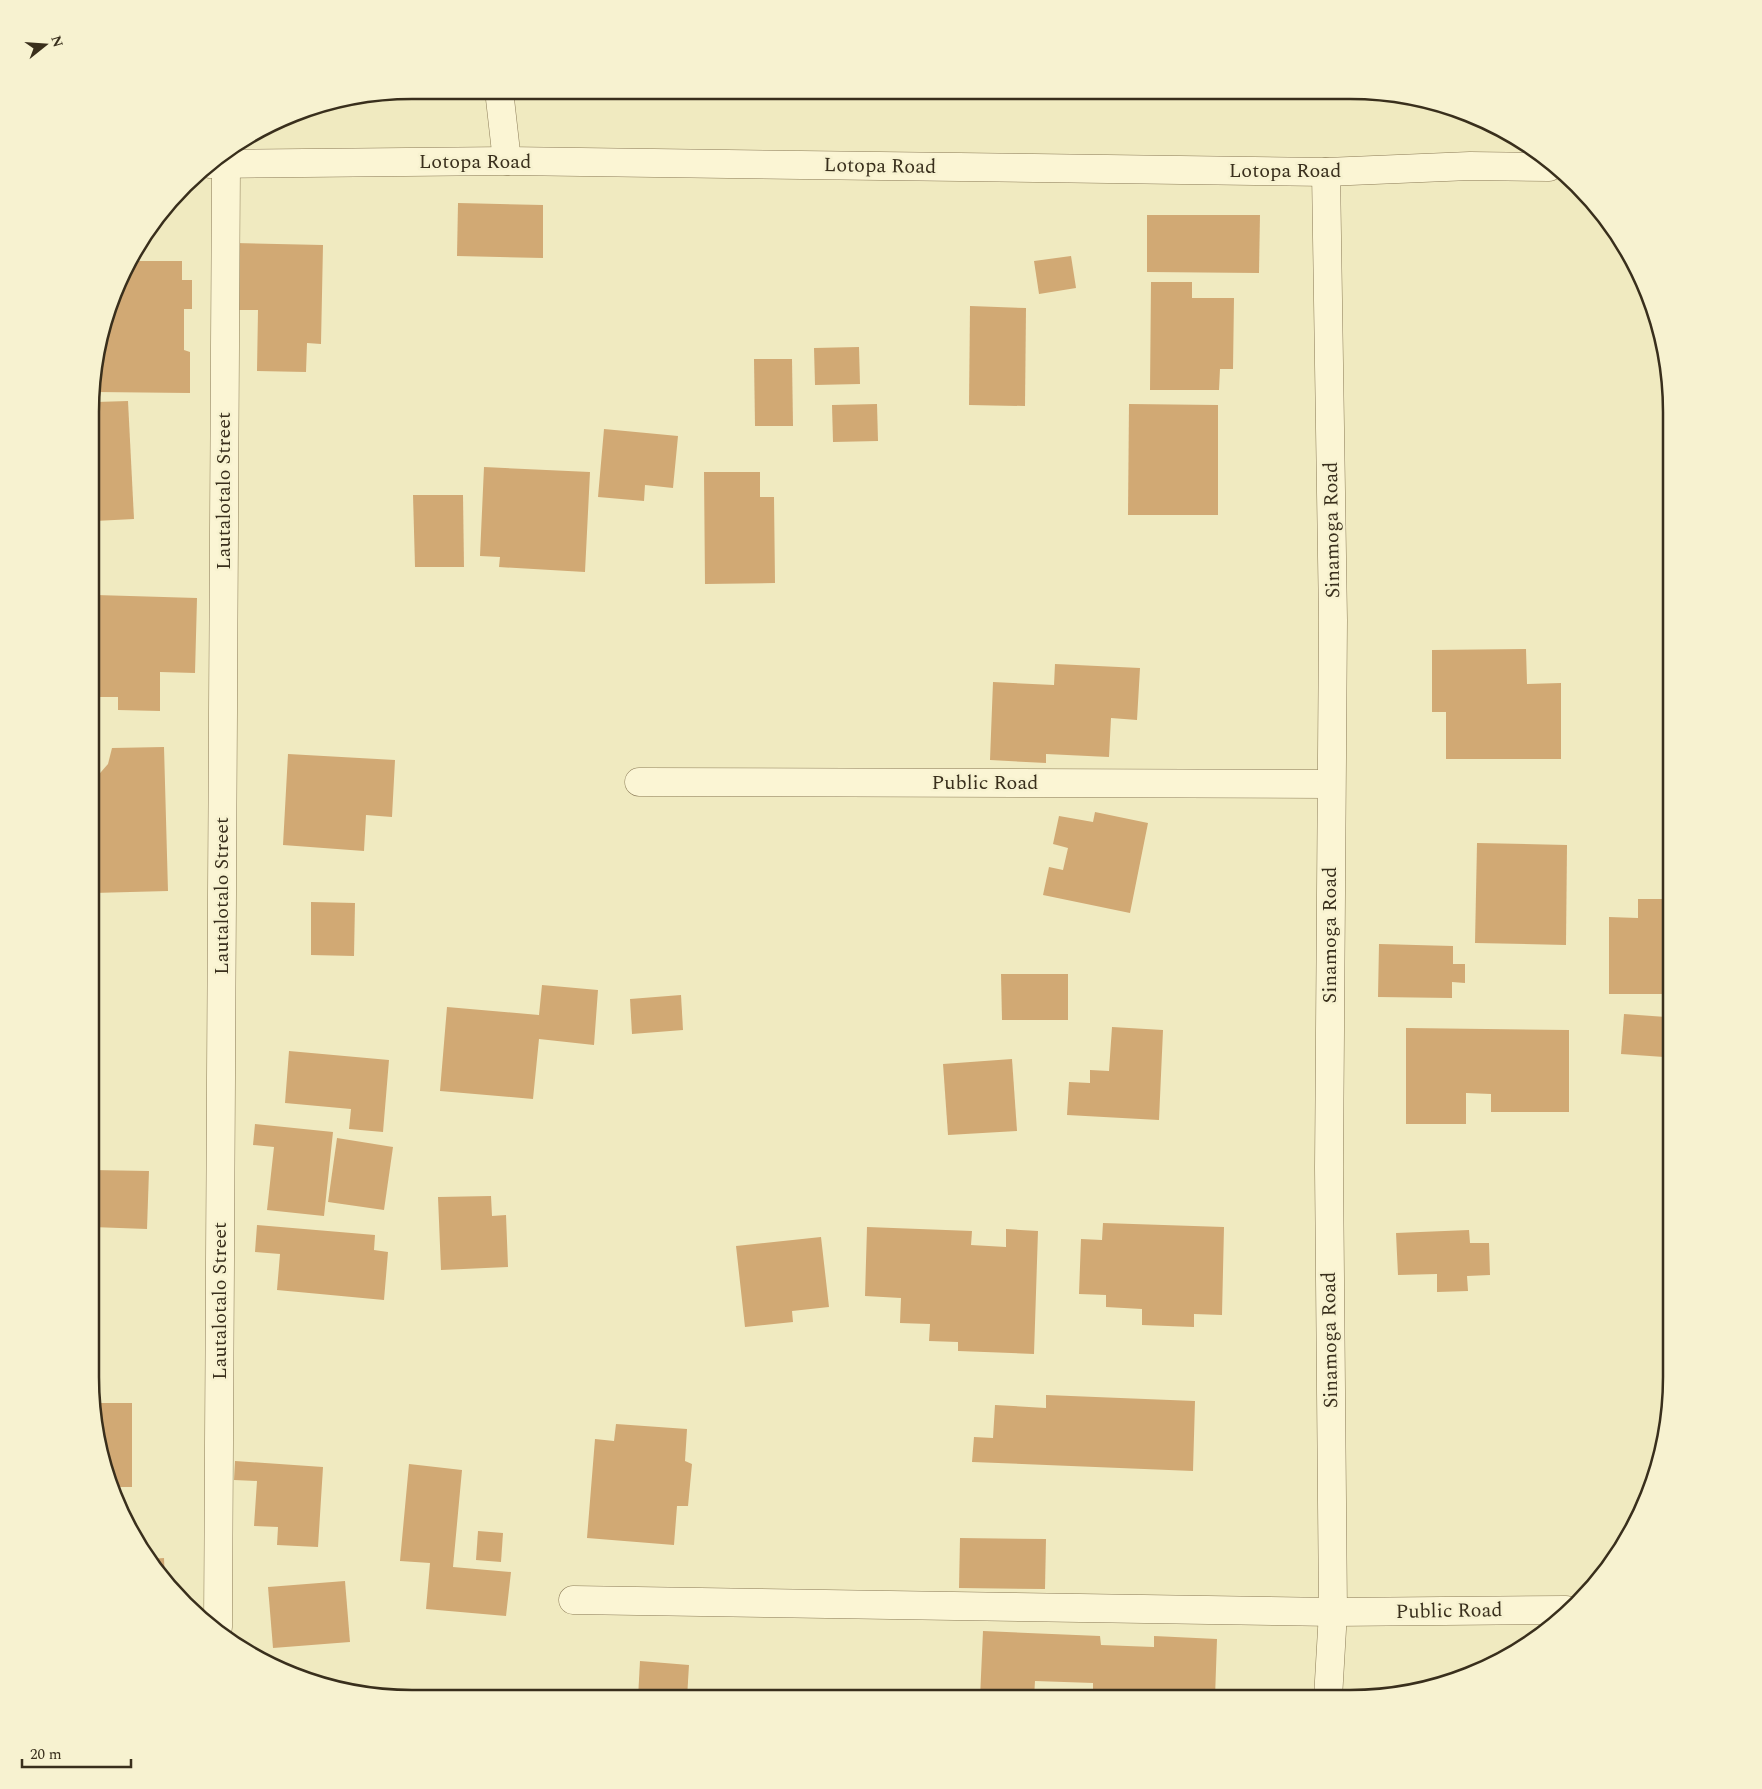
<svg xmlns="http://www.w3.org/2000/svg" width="1762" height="1789" font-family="Spectral,serif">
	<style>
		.building { fill: #d1a974 }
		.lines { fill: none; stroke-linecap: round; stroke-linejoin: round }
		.minor-casing { stroke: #8b7b57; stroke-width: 29 }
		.tertiary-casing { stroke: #8b7b57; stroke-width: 29 }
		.minor { stroke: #fbf5d4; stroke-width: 28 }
		.tertiary { stroke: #fbf5d4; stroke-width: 28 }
		.labels { text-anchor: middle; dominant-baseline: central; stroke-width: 5; stroke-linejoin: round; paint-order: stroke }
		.street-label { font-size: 20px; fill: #392f1c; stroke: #f7f2d0 }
		.rim { fill: none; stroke: #392f1c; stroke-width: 2.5 }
	</style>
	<rect width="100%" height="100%" fill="#f0eac0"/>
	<g class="building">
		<path d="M458,203L543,205V258L457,256Z"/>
		<path d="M1147,215H1260L1259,273L1147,272Z"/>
		<path d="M235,243L323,245L321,344L307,343L306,372L257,371L258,310H234Z"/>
		<path d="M1071,256L1076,288L1039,294L1034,261Z"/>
		<path d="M129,261H182V280H192V309H184V350L190,352V393L96,392V349Z"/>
		<path d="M1151,282H1192V298H1234L1233,369H1220L1219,390H1150Z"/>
		<path d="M970,306L1026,308L1025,406L969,405Z"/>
		<path d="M859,347L860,384L815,385L814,348Z"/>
		<path d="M754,359H792L793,426H755Z"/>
		<path d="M128,401L134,519L95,521L96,402Z"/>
		<path d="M877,404L878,441L833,442L832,405Z"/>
		<path d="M1129,404L1218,405V515H1128Z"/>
		<path d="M604,429L678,436L673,488L645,485L644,501L598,497Z"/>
		<path d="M484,467L590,472L585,572L499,567L500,557L480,556Z"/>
		<path d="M704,472H760V497H774L775,583L705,584Z"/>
		<path d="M413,495H463L464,567H415Z"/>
		<path d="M96,595L197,598L195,673L160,672V711L118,710V697H94Z"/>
		<path d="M1526,649L1527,684L1561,683V759H1446V712H1432V650Z"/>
		<path d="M1055,664L1140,668L1137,720L1111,718L1109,757L1046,754V763L990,760L993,682L1054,685Z"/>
		<path d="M164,747L168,891L93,893L94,780L108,764L112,748Z"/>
		<path d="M288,754L395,760L392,817L366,815L364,851L283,845Z"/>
		<path d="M1095,812L1148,823L1130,913L1043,895L1049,867L1063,870L1068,848L1053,844L1059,816L1093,822Z"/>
		<path d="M1477,843L1567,845L1566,945L1475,943Z"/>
		<path d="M1638,899H1671V994H1609V917L1638,918Z"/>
		<path d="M311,902L355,903L354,956L311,955Z"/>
		<path d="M1379,944L1453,946V964H1465V983L1452,982V998L1378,997Z"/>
		<path d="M1001,974H1068V1020H1002Z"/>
		<path d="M542,985L598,990L594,1045L539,1039L533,1099L440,1091L447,1007L539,1015Z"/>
		<path d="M681,995L683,1030L632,1034L630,999Z"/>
		<path d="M1624,1014L1666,1017L1664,1057L1621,1054Z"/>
		<path d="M1112,1027L1163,1030L1159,1120L1067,1115L1069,1082L1090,1083V1070L1109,1071Z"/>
		<path d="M1406,1028L1569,1030V1112H1491V1094L1466,1093V1124H1406Z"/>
		<path d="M289,1051L389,1060L383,1132L349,1129L351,1109L285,1103Z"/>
		<path d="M1012,1059L1017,1131L948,1135L943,1064Z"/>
		<path d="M255,1124L333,1132L324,1216L267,1210L274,1147L253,1145Z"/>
		<path d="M337,1138L393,1147L384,1210L328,1202Z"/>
		<path d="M92,1170L149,1171L147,1229L92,1227Z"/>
		<path d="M491,1196L492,1216L506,1215L508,1267L441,1270L438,1197Z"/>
		<path d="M1103,1223L1224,1227L1222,1315L1194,1314V1327L1142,1325V1309L1106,1307V1295L1079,1294L1081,1239L1102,1240Z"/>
		<path d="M257,1225L375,1235L374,1250L388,1252L384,1300L277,1290L280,1254L255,1252Z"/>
		<path d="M867,1227L972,1231L971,1245L1006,1247V1229L1038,1231L1034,1354L958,1351V1342L929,1341L930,1324L900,1323L901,1298L865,1296Z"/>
		<path d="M1469,1230L1470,1243H1489L1490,1275L1467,1276L1468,1291L1437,1292V1274L1398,1275L1396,1233Z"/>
		<path d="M821,1237L829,1307L792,1311L793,1322L745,1327L736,1246Z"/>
		<path d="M1046,1395L1195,1401L1193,1471L972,1462L974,1437L993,1438L995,1405L1046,1408Z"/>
		<path d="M100,1403H132V1487H110L107,1481L100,1446Z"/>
		<path d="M616,1424L687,1429L685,1461L692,1464L688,1506H677L674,1545L587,1538L595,1439L614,1441Z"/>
		<path d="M235,1461L323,1467L318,1547L277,1545L278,1527L254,1526L257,1481L234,1480Z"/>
		<path d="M409,1464L462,1470L453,1567L511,1572L506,1616L426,1609L430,1563L400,1561Z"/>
		<path d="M478,1531L503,1533L501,1562L476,1560Z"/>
		<path d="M960,1538L1046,1539L1045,1589L959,1588Z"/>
		<path d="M164,1558L165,1581L156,1573L149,1559Z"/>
		<path d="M345,1581L350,1642L273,1648L268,1587Z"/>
		<path d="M983,1631L1100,1636L1101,1645L1154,1647V1636L1217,1639L1215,1698H1093V1683L1035,1681L1034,1698H980Z"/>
		<path d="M640,1661L689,1665L687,1698H638Z"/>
	</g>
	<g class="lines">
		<g class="minor-casing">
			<g id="minor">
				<path d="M499,90L507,161"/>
				<path d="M639,782L1331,784"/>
				<path d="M573,1600L1333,1612L1566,1610"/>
				<path d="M218,1627L226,164"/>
			</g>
		</g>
		<g class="tertiary-casing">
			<g id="tertiary">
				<path d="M210,164L507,161L1326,172L1470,166L1549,167"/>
				<path d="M1326,172L1333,620L1329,1168L1333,1612L1328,1698"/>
			</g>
		</g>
		<use href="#minor" class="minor"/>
		<use href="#tertiary" class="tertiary"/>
	</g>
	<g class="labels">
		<g class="street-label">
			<text x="475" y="162">Lotopa Road</text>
			<text transform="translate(880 166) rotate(1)">Lotopa Road</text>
			<text x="1285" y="171">Lotopa Road</text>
			<text transform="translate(224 491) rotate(-90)">Lautalotalo Street</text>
			<text transform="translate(1332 530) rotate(-91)">Sinamoga Road</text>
			<text x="985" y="783">Public Road</text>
			<text transform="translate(222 896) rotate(-90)">Lautalotalo Street</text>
			<text transform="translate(1330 935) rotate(-90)">Sinamoga Road</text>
			<text transform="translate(220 1301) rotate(-90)">Lautalotalo Street</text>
			<text transform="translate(1330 1340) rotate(-91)">Sinamoga Road</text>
			<text transform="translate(1449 1611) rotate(-1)">Public Road</text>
		</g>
	</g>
	<path d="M0 0H1762V1789H0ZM412 99H1350A313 313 0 0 1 1663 412V1377A313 313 0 0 1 1350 1690H412A313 313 0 0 1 99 1377V412A313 313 0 0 1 412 99Z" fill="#f7f2d0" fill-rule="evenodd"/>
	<path class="rim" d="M412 99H1350A313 313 0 0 1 1663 412V1377A313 313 0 0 1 1350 1690H412A313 313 0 0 1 99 1377V412A313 313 0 0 1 412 99Z"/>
	<g transform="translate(45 45) rotate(73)" stroke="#f7f2d0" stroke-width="4" paint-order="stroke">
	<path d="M0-4L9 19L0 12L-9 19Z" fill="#392f1c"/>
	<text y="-8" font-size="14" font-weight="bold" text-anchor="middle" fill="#392f1c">N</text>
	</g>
	<path d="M22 1759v8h109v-8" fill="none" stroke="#392f1c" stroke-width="2.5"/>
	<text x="30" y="1759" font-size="15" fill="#392f1c" stroke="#f7f2d0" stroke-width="4" paint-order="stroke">20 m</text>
</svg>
